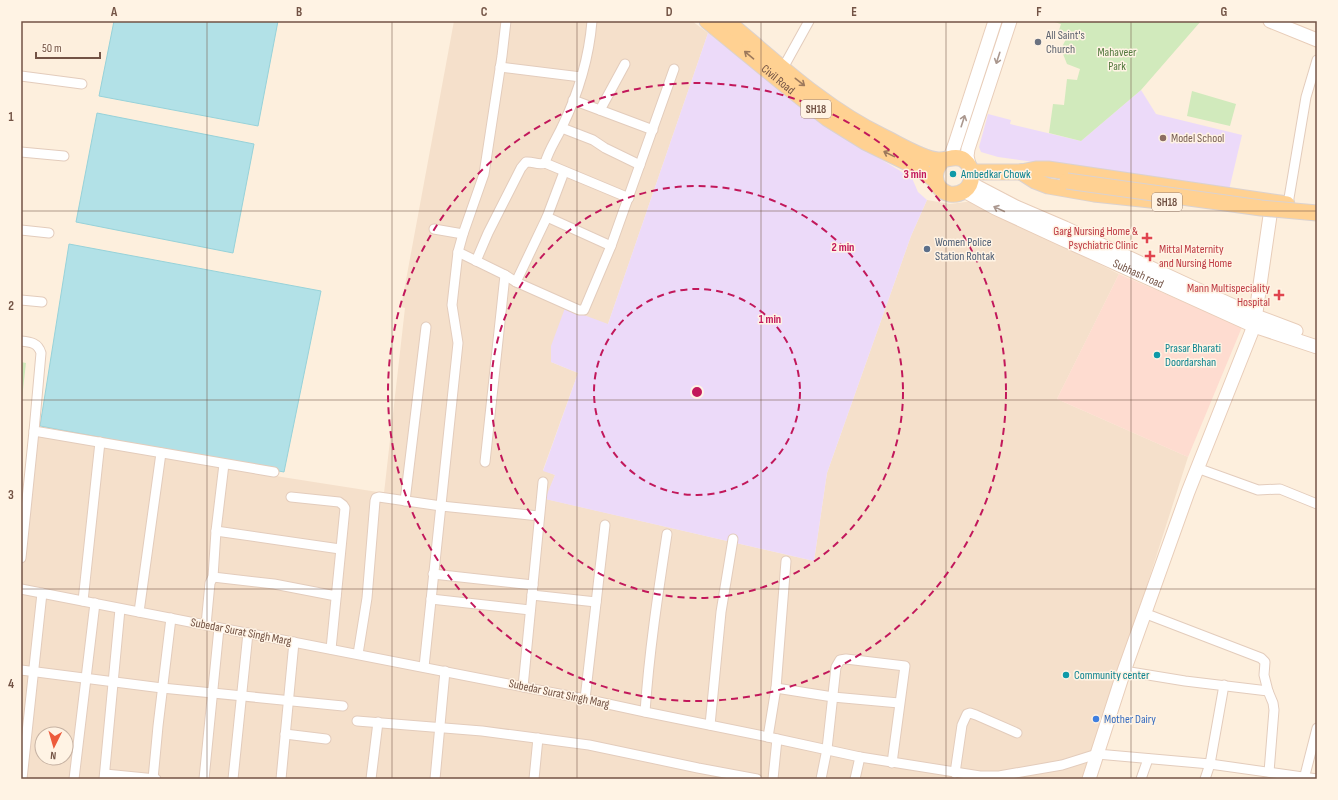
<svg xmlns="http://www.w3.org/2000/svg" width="1338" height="800" font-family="'Sofia Sans Condensed',sans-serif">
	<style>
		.residential { fill: #f5e0cb; fill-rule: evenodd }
		.commercial { fill: #fedcd0 }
		.education { fill: #ecdaf9 }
		.green { fill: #d1eabc }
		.water { fill: #b2e1e7; stroke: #97d2d9 }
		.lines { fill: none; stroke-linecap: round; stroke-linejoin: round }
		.street-casing { stroke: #e3ccbc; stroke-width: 11 }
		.secondary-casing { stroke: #e8cdb9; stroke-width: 15 }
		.primary-casing { stroke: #dbd2cf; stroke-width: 17 }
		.street { stroke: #fff; stroke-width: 9 }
		.secondary { stroke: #fff; stroke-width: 13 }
		.primary { stroke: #ffd192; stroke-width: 15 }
		.primary-bridge-casing { stroke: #dbd2cf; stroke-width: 17; stroke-linecap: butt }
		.primary-bridge { stroke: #ffd192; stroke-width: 15 }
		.oneway { stroke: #9d795c }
		.oneway2 { stroke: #ab988f }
		.grid { fill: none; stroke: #735345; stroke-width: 1; stroke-opacity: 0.55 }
		.ring { fill: none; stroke: #c2185b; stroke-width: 2; stroke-dasharray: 7 5 }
		.worship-dot { fill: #6b7280; stroke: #fff3e4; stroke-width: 1.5 }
		.education-dot { fill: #8d6e63; stroke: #fff3e4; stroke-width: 1.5 }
		.culture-dot { fill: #0f9aa8; stroke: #fff3e4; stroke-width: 1.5 }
		.health-dot { fill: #e0444e; stroke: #fff3e4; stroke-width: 1.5 }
		.service-dot { fill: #5c6f8a; stroke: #fff3e4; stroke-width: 1.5 }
		.shop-dot { fill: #3f7fe0; stroke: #fff3e4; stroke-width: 1.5 }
		.labels { text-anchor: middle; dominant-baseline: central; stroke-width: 3; stroke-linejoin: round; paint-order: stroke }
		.shield { fill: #fff3e4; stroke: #9d8375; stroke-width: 1 }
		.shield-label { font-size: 11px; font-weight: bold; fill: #735345 }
		.worship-label { font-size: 12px; fill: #5b616d; stroke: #fff3e4; text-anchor: start }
		.park-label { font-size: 12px; fill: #52793d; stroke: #fff3e4 }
		.street-label { font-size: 12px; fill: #735345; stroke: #fff3e4 }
		.education-label { font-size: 12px; fill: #785e54; stroke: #fff3e4; text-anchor: start }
		.culture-label { font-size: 12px; fill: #0d838f; stroke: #fff3e4; text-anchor: start }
		.health-label { font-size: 12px; fill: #be3a42; stroke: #fff3e4; text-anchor: end }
		.service-label { font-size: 12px; fill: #4e5e75; stroke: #fff3e4; text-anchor: start }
		.shop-label { font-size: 12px; fill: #366cbe; stroke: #fff3e4; text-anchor: start }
		.centre { fill: #c2185b; stroke: #fff3e4; stroke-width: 2 }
		.ring-label { font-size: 12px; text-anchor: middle; font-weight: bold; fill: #c2185b; stroke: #fff3e4; stroke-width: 3; stroke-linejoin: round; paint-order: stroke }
		.neatline { fill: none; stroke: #735345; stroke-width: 1.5 }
		.grid-label { font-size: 13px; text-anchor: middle; font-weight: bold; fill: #735345 }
	</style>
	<rect width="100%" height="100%" fill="#fdefdd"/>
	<path class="residential" d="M454,21H692L708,33L608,324L551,362L578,373L543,470L555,475L546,499L814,561L827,473L911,236L927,200L950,204L973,201L1119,274L1057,399L1188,457L1085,779H21V582L37,434L282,477L384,493L405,308L401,307ZM42,734H66V758H42Z"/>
	<path class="commercial" d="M1119,274L1242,327L1188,457L1057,399Z"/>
	<g class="education">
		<path d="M708,33L829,128L912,178L918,192L927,200L911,236L827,473L814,561L545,499L555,475L543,471L578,373L551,362V346L565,308L608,324Z"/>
		<path d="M1141,90L1156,114L1242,135L1229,190L998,157L981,152L979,147L988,114L1011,120L1010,124L1081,141Z"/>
	</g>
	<g class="green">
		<path d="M1051,21H1201L1141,90L1081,141L1049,133L1053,104L1064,105L1067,79L1077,80L1080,69L1067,64L1061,49L1068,35L1059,30L1061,24Z"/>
		<path d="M1192,91L1236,104L1230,126L1187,116Z"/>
		<path d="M21,362L26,363L21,407Z"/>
	</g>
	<g class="water">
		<path d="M114,21H278L258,126L99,96Z"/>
		<path d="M97,113L254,144L233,253L76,222Z"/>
		<path d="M69,244L321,291L284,472L40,426Z"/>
	</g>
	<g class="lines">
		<g class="street-casing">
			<g id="street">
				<path d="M592,21C589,58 578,94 562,127C556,140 549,149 545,163L629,198"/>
				<path d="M500,67L581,77"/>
				<path d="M783,68L809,21"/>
				<path d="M21,76L82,84"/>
				<path d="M573,100L653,130"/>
				<path d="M600,110L625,64"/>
				<path d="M562,128L593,140L605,148L640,165"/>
				<path d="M21,152L64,156"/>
				<path d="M1288,204L1306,97L1317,60"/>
				<path d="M547,217L611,246"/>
				<path d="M434,229L463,234"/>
				<path d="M21,230L49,233"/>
				<path d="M458,252L505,275L516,282L579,310H584L611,246L674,69"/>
				<path d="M476,261L488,233L521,168L526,162C533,161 538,166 545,163"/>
				<path d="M516,282L547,217L564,172"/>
				<path d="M21,300L42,302"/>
				<path d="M21,341C31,342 38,343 41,353L34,431L274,472"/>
				<path d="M485,462L505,275"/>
				<path d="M1197,468L1258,490L1280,489L1317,504"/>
				<path d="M291,497L339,502L343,505L345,508L331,649"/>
				<path d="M405,501L426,327"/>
				<path d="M216,531L340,549"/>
				<path d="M21,558L34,431"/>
				<path d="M433,574L533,585"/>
				<path d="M213,577L274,584L336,596"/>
				<path d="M21,589L585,699L645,712L768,737L860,757L980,776H999L1062,765L1097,754L1210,764L1317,779"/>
				<path d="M532,595L596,602"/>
				<path d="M431,599L530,610"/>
				<path d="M83,601L100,442"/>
				<path d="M139,612L161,453"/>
				<path d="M1144,613L1261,658L1265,662L1264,675L1268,691"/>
				<path d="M206,625L210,583L213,577L216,531L224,464"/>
				<path d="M358,654L367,598L375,501L376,498L379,497L441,506L539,516"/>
				<path d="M424,667L458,343L452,305L458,252L463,234L484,174L502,56L506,21"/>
				<path d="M21,670L162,688L343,706"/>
				<path d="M1124,671L1185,681L1268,691L1273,703L1274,710L1269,772"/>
				<path d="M523,687L543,482"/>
				<path d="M776,688L833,697L899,703"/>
				<path d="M585,699L605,525"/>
				<path d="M645,712C649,653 658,593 667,534"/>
				<path d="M357,721L482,731L589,745L698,768L757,779"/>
				<path d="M710,725L721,612L733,539"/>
				<path d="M285,734L326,739"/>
				<path d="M768,737L776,688L786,561"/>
				<path d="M955,773L962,725L967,714L970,713L976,715L1017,733"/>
				<path d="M105,774L156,779"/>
				<path d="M22,779L42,593"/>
				<path d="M74,779L95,603"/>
				<path d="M104,779L120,609"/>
				<path d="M153,779L158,726L171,618"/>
				<path d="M204,779L219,628"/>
				<path d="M233,779L248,633"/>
				<path d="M281,779L294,642"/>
				<path d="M371,779L378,722"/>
				<path d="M435,779L445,671"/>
				<path d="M534,779L538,738"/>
				<path d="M773,779L777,739"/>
				<path d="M821,779L827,749L836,667L840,660L846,659L905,666L892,763"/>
				<path d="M855,779L860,757"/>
				<path d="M1141,779L1148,759"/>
				<path d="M1205,779L1210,764L1224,685"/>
				<path d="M1304,779L1317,728"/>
			</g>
		</g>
		<g class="secondary-casing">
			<g id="secondary">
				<path d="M1270,21L1317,40"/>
				<path d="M950,158L955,144L995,21"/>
				<path d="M969,165L967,156L968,149L1010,21"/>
				<path d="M970,183L1016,207L1065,228L1207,294L1256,316L1296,331"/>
				<path id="s1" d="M964,191L995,208L1062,239L1254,326L1317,347"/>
				<path d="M1089,779L1124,671L1188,492L1254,326L1272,202"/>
			</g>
		</g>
		<g class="primary-casing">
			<g id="primary">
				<path id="s2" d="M707,21L785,85L828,119L865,142L918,168L935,180"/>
				<path d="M727,21C776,62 824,108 882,136C897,143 922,159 938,160C947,161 955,154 964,160C974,168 974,184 964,191C945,203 924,180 943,160"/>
				<path d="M972,172H1021L1030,174"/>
				<path d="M1021,172L1035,181L1048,186L1094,194L1169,202"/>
				<path d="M1021,172L1036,169H1048L1287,204"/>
			</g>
		</g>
		<use href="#street" class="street"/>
		<use href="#secondary" class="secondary"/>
		<use href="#primary" class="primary"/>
		<g class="primary-bridge-casing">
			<path id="primary-bridge" d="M1067,181L1261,208L1317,213"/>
		</g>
		<use href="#primary-bridge" class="primary-bridge"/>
	</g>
	<defs><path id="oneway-shaft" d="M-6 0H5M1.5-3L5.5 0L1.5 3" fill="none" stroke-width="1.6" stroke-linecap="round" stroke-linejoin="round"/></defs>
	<g class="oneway">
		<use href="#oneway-shaft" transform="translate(749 55) rotate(-140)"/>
		<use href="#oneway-shaft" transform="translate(800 82) rotate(38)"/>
		<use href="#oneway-shaft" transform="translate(889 154) rotate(-154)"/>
	</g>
	<g class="oneway2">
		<use href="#oneway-shaft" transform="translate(998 58) rotate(108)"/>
		<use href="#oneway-shaft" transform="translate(963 121) rotate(-72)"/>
		<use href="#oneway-shaft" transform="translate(999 209) rotate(-155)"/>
	</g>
	<path class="grid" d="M207,21V779M392,21V779M577,21V779M761,21V779M946,21V779M1131,21V779M21,211H1317M21,400H1317M21,589H1317"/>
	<g class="ring">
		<circle cx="697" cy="392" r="103"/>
		<circle cx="697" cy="392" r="206"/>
		<circle cx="697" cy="392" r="309"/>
	</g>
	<circle class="worship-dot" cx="1038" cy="42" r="4"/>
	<circle class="education-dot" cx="1163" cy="138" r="4"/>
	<g class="culture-dot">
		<circle cx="953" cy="174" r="4"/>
		<circle cx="1157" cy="355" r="4"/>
		<circle cx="1066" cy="675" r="4"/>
	</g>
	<g class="health-dot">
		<path d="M1145 232h4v4h4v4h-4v4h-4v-4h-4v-4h4z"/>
		<path d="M1148 250h4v4h4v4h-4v4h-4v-4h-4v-4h4z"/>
		<path d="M1277 289h4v4h4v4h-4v4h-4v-4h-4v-4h4z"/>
	</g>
	<circle class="service-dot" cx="927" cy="249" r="4"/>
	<circle class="shop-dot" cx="1096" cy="719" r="4"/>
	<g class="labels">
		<g class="shield">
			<rect x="801" y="100" width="30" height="18" rx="3"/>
			<rect x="1152" y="193" width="30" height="18" rx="3"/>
		</g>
		<g class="shield-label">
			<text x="816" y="109">SH18</text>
			<text x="1167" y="202">SH18</text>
		</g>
		<g class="worship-label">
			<text x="1046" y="35">All Saint's<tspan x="1046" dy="14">Church</tspan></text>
		</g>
		<g class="park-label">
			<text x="1117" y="52">Mahaveer<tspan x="1117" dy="14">Park</tspan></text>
		</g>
		<g class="street-label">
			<text stroke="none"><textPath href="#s2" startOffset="92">Civil Road</textPath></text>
			<text stroke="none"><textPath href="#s1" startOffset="193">Subhash road</textPath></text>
			<text transform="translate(241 632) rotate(11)">Subedar Surat Singh Marg</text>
			<text transform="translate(559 694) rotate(12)">Subedar Surat Singh Marg</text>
		</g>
		<g class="education-label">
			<text x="1171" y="138">Model School</text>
		</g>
		<g class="culture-label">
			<text x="961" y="174">Ambedkar Chowk</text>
			<text x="1165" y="348">Prasar Bharati<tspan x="1165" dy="14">Doordarshan</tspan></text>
			<text x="1074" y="675">Community center</text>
		</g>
		<g class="health-label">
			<text x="1138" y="231">Garg Nursing Home &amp;<tspan x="1138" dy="14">Psychiatric Clinic</tspan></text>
			<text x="1159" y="249" text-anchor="start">Mittal Maternity<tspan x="1159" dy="14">and Nursing Home</tspan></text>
			<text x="1270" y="288">Mann Multispeciality<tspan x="1270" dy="14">Hospital</tspan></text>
		</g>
		<g class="service-label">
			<text x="935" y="242">Women Police<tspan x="935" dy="14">Station Rohtak</tspan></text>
		</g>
		<g class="shop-label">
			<text x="1104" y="719">Mother Dairy</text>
		</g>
	</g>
	<circle cx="697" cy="392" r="6" class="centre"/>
	<g class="ring-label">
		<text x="915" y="178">3 min</text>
		<text x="843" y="251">2 min</text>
		<text x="770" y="323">1 min</text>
	</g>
	<rect width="1338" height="800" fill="none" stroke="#fff3e4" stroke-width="44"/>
	<g transform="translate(54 746) rotate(185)"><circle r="19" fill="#fff3e4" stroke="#c7b3a4"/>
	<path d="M0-3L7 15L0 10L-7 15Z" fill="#ed5b3c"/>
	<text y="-6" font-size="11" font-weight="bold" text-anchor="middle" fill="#735345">N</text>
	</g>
	<path d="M36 52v6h64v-6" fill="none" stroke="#735345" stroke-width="2"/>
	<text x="42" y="52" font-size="12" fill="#735345" stroke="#fff3e4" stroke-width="3" paint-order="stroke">50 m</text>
	<rect x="22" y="22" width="1294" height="756" class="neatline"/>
	<g class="grid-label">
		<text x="114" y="16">A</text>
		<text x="299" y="16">B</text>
		<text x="484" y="16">C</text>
		<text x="669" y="16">D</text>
		<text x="854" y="16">E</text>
		<text x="1039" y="16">F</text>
		<text x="1224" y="16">G</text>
		<text x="11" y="121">1</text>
		<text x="11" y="310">2</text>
		<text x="11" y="499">3</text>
		<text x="11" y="688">4</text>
	</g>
</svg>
